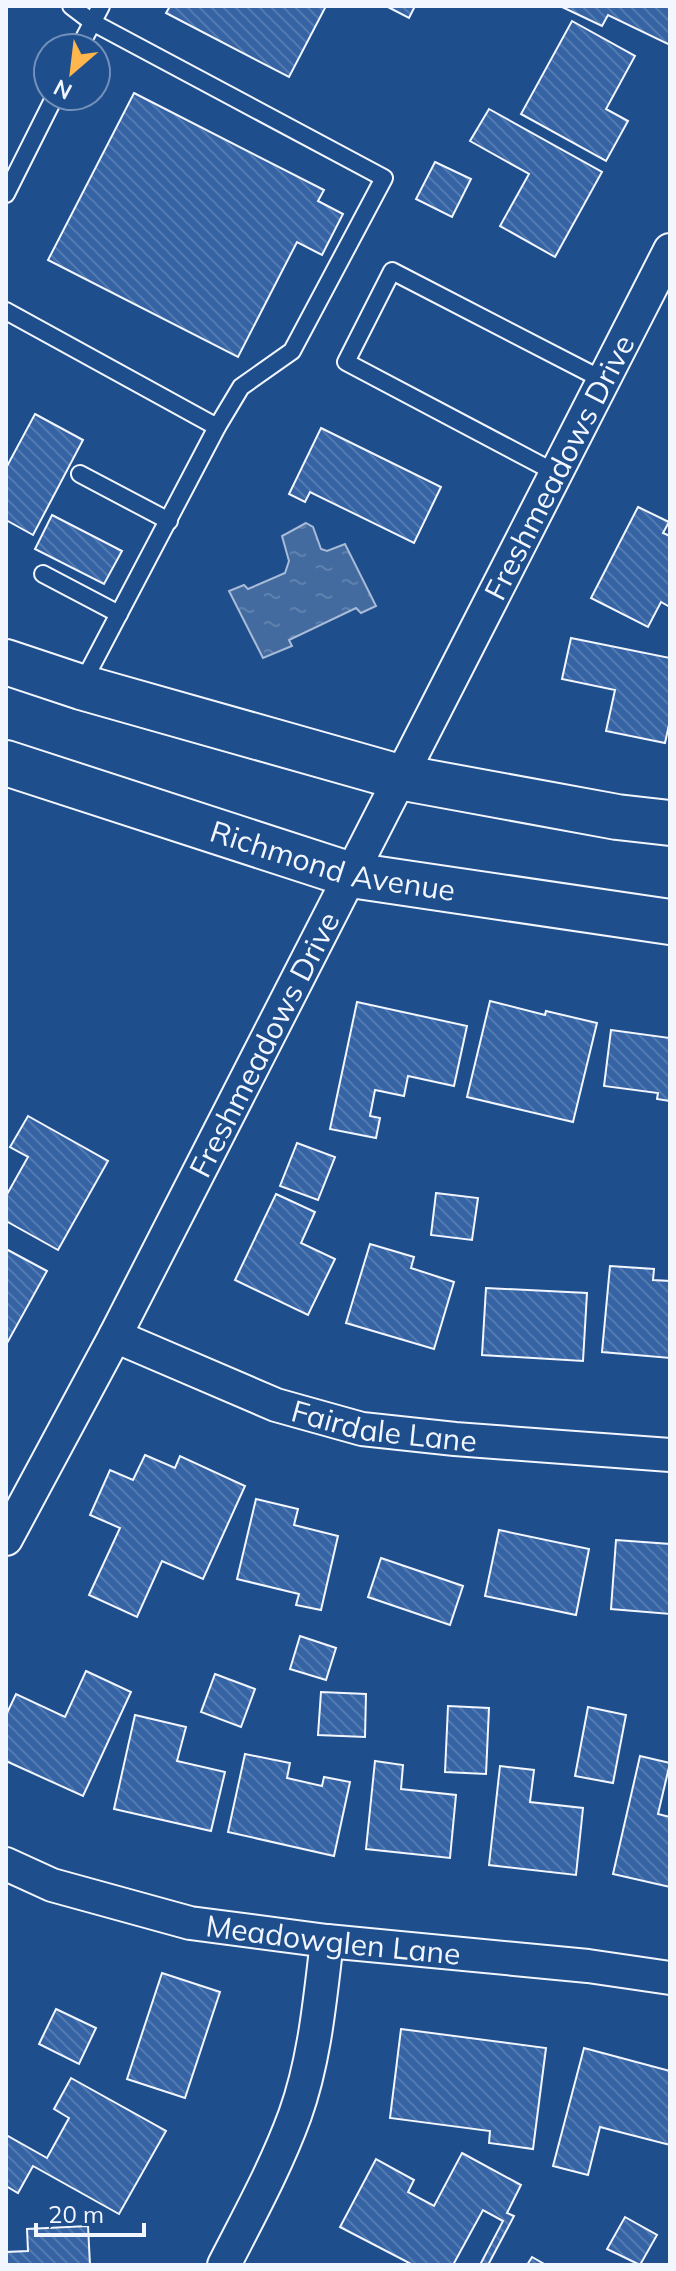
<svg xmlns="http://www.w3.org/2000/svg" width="676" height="2271" font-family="Mulish,sans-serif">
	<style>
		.water { fill: url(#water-ripples); stroke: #a8bbd7; stroke-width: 2 }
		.building { fill: url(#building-back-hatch); stroke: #f2f6ff; stroke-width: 2 }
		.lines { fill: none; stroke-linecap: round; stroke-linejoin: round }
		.service-casing { stroke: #f2f6ff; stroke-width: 20 }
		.minor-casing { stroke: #f2f6ff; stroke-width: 36 }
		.secondary-casing { stroke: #f2f6ff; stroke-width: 48 }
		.service { stroke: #1f4e8c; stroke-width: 16 }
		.minor { stroke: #1f4e8c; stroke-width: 32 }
		.secondary { stroke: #1f4e8c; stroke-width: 44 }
		.labels { text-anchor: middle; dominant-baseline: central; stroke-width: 6; stroke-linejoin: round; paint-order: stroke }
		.street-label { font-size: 30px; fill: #f2f6ff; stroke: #1f4e8c }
	</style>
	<defs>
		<pattern id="water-ripples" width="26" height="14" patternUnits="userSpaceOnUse" patternTransform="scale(2)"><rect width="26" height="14" fill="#446ba0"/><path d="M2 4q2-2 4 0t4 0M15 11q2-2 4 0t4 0" fill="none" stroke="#5f81ae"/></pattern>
		<pattern id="building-back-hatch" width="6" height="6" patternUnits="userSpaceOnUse" patternTransform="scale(2)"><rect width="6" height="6" fill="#3563a3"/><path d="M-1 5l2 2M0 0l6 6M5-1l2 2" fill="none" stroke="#537ab1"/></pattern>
	</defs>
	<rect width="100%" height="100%" fill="#1f4e8c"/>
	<path class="water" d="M306,523L313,527L321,549L327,551L345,544L376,606L361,613L356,608L289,640L292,646L263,658L229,591L244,585L248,589L285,573L289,561L282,536Z"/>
	<g class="building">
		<path d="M170,6H326L289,77L166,13Z"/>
		<path d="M386,6H415L409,18Z"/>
		<path d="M560,6H670V45L608,15L602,26Z"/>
		<path d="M572,21L635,56L606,109L628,121L606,161L521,114Z"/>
		<path d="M134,93L324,190L318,201L343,214L322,255L297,242L238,357L48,260Z"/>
		<path d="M489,109L602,172L555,257L500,226L529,174L470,141Z"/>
		<path d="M435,162L471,179L452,217L416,199Z"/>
		<path d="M35,414L83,440L33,535L6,520V468Z"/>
		<path d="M321,428L441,487L414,543L310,492L305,502L289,494Z"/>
		<path d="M638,507L669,522L663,533L670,536V607L661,602L648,627L591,598Z"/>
		<path d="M52,515L122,551L104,584L35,549Z"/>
		<path d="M571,638L670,658V720L665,743L606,731L615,690L562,679Z"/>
		<path d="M490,1001L545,1015L546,1011L597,1023L573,1122L467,1097Z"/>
		<path d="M357,1002L467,1026L454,1086L408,1076L404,1096L375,1090L370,1116L380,1118L376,1138L330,1129Z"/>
		<path d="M611,1030L670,1038V1101L657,1099L658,1093L604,1086Z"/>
		<path d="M28,1116L108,1161L58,1250L6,1221V1196L28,1157L10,1147Z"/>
		<path d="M297,1143L335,1157L318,1200L280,1186Z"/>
		<path d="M436,1193L478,1198L472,1240L431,1235Z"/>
		<path d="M276,1194L315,1212L301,1243L335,1259L308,1315L235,1280Z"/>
		<path d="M370,1244L414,1257L411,1268L454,1282L434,1349L346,1323Z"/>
		<path d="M6,1249L47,1271L6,1345Z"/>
		<path d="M610,1266L654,1269L653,1280L670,1281V1358L602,1352Z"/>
		<path d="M486,1288L587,1293L583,1361L482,1355Z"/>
		<path d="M145,1455L175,1468L180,1456L245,1486L203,1579L162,1561L137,1617L89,1595L120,1528L90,1515L110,1470L133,1480Z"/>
		<path d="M256,1499L298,1509L294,1525L338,1536L321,1610L296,1605L299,1594L237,1579Z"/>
		<path d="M499,1530L589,1549L576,1615L485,1596Z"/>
		<path d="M616,1540L670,1544V1614L611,1609Z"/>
		<path d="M381,1558L463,1586L450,1625L368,1597Z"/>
		<path d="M300,1636L336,1648L326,1680L290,1669Z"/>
		<path d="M86,1671L131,1692L83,1796L6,1761V1715L16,1694L65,1717Z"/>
		<path d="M215,1674L255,1689L241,1727L201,1712Z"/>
		<path d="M321,1692L366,1694L365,1737L318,1735Z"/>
		<path d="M448,1706L489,1708L486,1774L445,1772Z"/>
		<path d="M588,1707L626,1715L613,1783L575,1776Z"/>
		<path d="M135,1715L186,1727L177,1761L225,1772L211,1831L114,1809Z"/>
		<path d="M245,1754L290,1763L287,1778L322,1786L324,1777L350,1782L334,1856L228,1832Z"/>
		<path d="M640,1756L670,1763L658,1814L670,1817V1887L613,1874Z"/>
		<path d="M375,1761L403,1765L401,1789L456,1795L450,1858L366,1849Z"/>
		<path d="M500,1766L534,1770L530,1802L583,1808L576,1875L489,1865Z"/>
		<path d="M162,1973L220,1992L185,2098L127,2079Z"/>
		<path d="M56,2009L96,2028L79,2064L39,2044Z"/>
		<path d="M401,2029L546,2048L533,2149L489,2143L490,2131L390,2118Z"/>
		<path d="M584,2048L670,2071V2145L600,2127L588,2175L553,2166Z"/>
		<path d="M71,2078L166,2131L119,2214L33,2166L18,2193L6,2186V2135L47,2158L69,2118L54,2109Z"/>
		<path d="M462,2153L521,2185L507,2213L514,2216L488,2265H480L503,2221L483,2210L453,2265H413L340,2227L376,2159L414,2180L408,2192L434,2206Z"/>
		<path d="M625,2217L657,2235L640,2265L607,2249Z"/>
		<path d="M88,2226L90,2265H6V2252L28,2251L27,2229Z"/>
		<path d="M532,2257L546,2265H527Z"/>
	</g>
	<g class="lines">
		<g class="service-casing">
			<g id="service">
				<path d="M71,6L92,22L384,178L292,351L241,387L217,427L81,686"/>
				<path d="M79,48L101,6"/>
				<path d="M6,194L55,96"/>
				<path d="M6,311L217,427"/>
				<path d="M556,473L346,362L392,271L603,380"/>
				<path d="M80,474L169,521"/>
				<path d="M43,574L119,614"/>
			</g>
		</g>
		<g class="minor-casing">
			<g id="minor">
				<path id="s1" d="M115,1336L276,1405L362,1429L455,1439L670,1455"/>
				<path id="s2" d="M6,1539L115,1336L670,250"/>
				<path id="s3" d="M6,1864L52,1885L190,1923L327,1941L588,1966L670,1978"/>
				<path d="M224,2265C249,2216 276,2167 295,2115C315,2059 320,1999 327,1941"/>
			</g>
		</g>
		<g class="secondary-casing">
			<g id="secondary">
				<path d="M6,662L81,687L399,777L617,817L670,823"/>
				<path id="s4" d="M6,763L351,875L670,922"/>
			</g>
		</g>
		<use href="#service" class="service"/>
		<use href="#minor" class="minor"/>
		<use href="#secondary" class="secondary"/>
	</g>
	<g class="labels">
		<g class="street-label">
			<text stroke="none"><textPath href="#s2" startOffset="1206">Freshmeadows Drive</textPath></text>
			<text stroke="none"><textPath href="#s4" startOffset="342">Richmond Avenue</textPath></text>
			<text stroke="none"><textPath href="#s2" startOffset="558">Freshmeadows Drive</textPath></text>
			<text stroke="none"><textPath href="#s1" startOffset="286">Fairdale Lane</textPath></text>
			<text stroke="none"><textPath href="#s3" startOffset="338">Meadowglen Lane</textPath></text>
		</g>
	</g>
	<rect width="676" height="2271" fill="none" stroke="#f2f6ff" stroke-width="16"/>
	<g transform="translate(72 72) rotate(208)"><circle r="38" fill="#1f4e8c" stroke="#7391ba" stroke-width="2"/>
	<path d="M0-6L14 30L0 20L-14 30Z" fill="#ffb74d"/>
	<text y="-12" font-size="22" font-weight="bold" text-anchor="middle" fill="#f2f6ff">N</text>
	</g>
	<path d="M36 2223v12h108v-12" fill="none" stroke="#f2f6ff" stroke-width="4"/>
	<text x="48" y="2223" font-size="24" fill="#f2f6ff" stroke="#1f4e8c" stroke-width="6" paint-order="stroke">20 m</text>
</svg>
